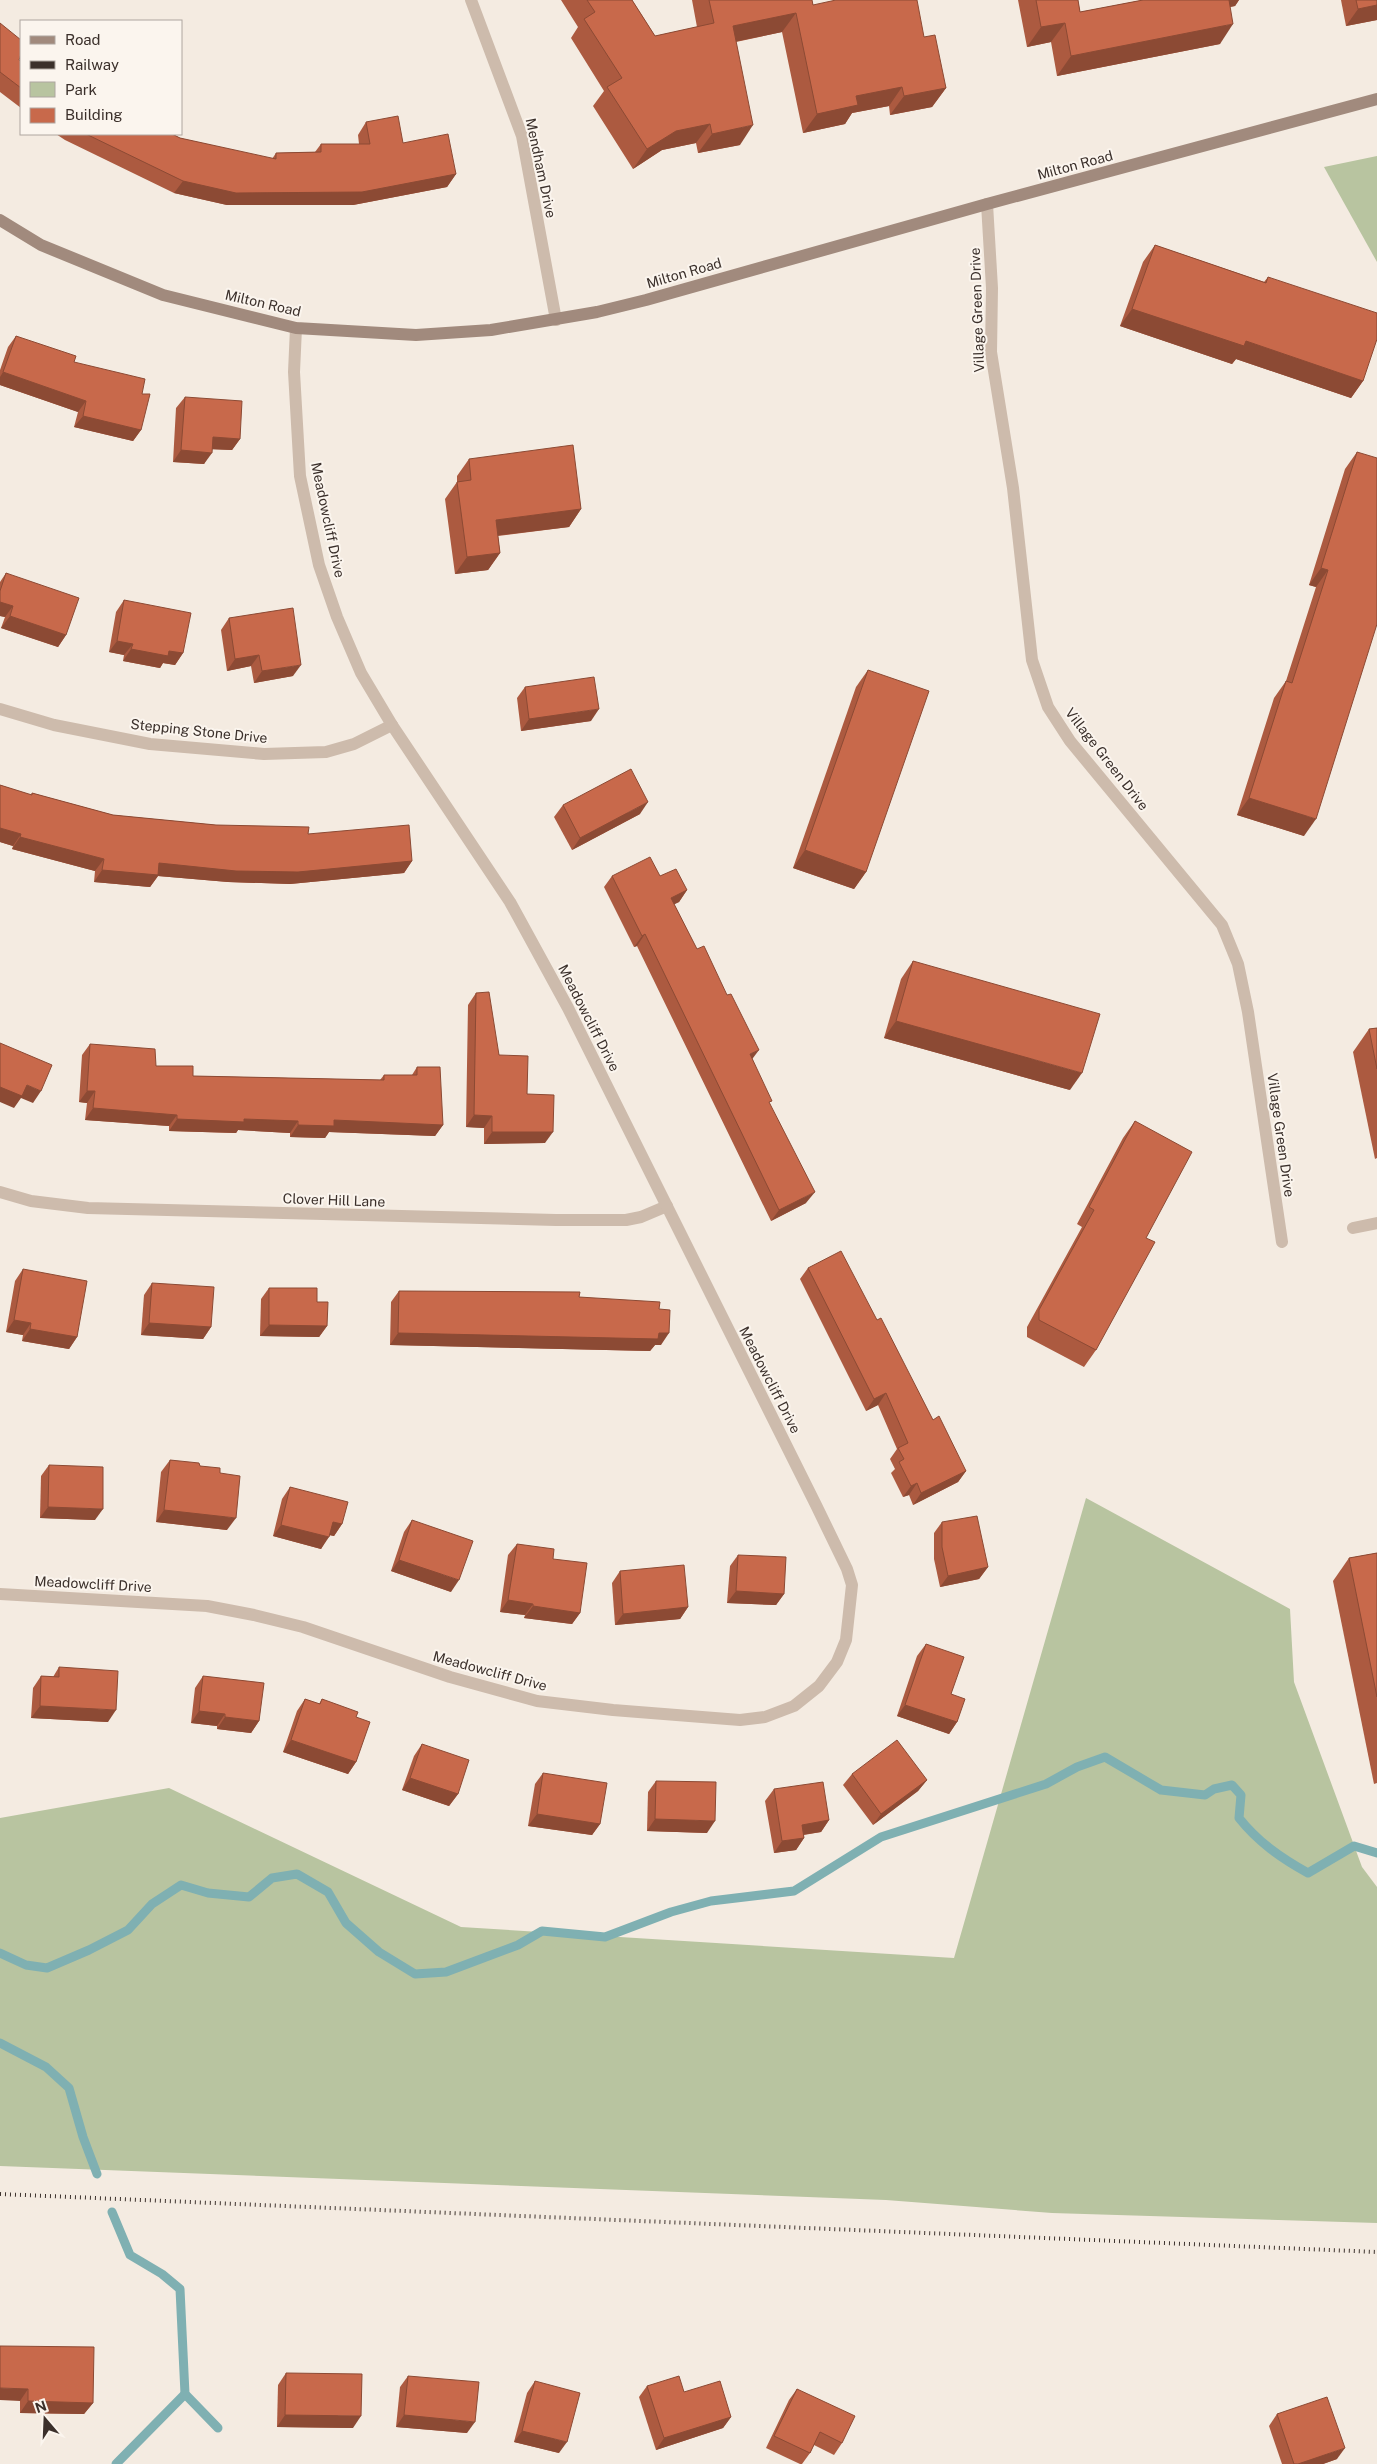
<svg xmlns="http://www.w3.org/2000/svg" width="1377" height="2464" font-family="'Public Sans',sans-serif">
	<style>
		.green { fill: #b8c4a0 }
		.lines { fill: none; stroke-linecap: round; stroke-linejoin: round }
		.stream { stroke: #7fb0b2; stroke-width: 9 }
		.street { stroke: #cdbbac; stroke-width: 12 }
		.secondary { stroke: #a18a7d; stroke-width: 12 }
		.rail { stroke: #3b302b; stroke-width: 4; stroke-dasharray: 1 4; stroke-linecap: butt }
		.wall { fill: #ac5a40 }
		.shaded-wall { fill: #8c4a34 }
		.building { fill: #c8694b; stroke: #8c4a34 }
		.labels { text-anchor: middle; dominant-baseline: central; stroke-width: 4; stroke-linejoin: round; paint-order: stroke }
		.street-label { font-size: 14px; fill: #3b302b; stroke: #fbf5ee }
	</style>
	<rect width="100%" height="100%" fill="#f4ebe1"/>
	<g class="green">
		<path d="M1377,156V262L1324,167Z"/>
		<path d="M1086,1498L1290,1609L1294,1682L1362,1867L1377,1887V2223L1052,2213L886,2200L0,2166V1818L169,1788L461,1927L954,1958Z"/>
	</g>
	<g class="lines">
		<g class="stream">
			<path d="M0,1953L26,1965L47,1968L89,1950L128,1930L152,1904L181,1885L208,1893L249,1897L272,1878L297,1874L328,1892L346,1923L379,1952L415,1974L446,1972L518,1945L542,1931L605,1937L671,1912L711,1901L794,1891L881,1837L1046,1784L1077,1767L1105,1757L1161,1790L1205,1795L1214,1789L1232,1785L1241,1795L1239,1818C1258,1842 1281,1858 1308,1873L1354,1846L1377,1853"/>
			<path d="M0,2043L46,2067L69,2088L83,2137L97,2174"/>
			<path d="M112,2212L130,2255L162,2274L180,2289L185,2394L218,2428"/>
			<path d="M116,2464L185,2394"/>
		</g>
		<g class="street">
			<path d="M471,0L522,136L556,320"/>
			<path d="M987,204L992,288L991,352L1013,488L1032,660L1048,707L1070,741L1222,925L1238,964L1248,1012L1282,1242"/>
			<path d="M0,709L54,725L150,744L264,754L326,752L354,744L392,725"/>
			<path d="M0,1192L31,1201L88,1208L556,1220H626L641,1217L667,1206"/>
			<path d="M1353,1228L1377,1223"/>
			<path d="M0,1594L207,1606L254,1615L303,1627L450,1677L537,1701L613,1710L740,1720L765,1717L794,1706L819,1686L837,1662L846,1640L852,1585L847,1569L816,1505L568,1008L510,902L392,725L361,673L337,617L319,565L300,476L294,372L296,328"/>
		</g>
		<path class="secondary" d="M0,220L41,245L163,295L296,328L416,335L491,330L597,312L646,300L987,204L1377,99"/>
		<path class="rail" d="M0,2194L1377,2252"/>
	</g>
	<g class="wall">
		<path d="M561,0H632L655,36L697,27L692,0H812L813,5L924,37L946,88L932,107L890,115L889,106L852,113L845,124L803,133L782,32L736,42L740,145L698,153L696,143L662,150L633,169L593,106L604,91L571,38L578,27Z"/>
		<path d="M1018,0H1078L1080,12L1143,0H1239L1235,6L1230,7L1220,44L1057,76L1051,42L1027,47Z"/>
		<path d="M1341,0H1377V20L1346,26Z"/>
		<path d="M0,23L19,60L21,61V108L0,92Z"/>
		<path d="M366,122L403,143L456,174L447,187L353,205H227L174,193L65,140L56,134H172L180,138L272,159L276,153L315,152L321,144H359L358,135Z"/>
		<path d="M1155,245L1264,282L1268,277L1363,381L1351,398L1236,359L1232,364L1120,326L1143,262Z"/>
		<path d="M16,336L142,394L141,430L133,441L74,427L78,412L0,385V370L8,347Z"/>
		<path d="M185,397L240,439L232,450L212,449L204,464L173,462L176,408Z"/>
		<path d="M1357,452L1304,836L1237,815L1274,698L1286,681L1316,587L1309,585L1345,469Z"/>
		<path d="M469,459L581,509L569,527L498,536L500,553L488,570L455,574L445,499L457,482V476Z"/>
		<path d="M6,573L66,635L58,647L1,628L5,617L0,616V582Z"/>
		<path d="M124,600L183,653L175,665L163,663L160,668L123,661L124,655L109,652L116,612Z"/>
		<path d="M229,618L293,676L254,683L251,666L227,671L221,630Z"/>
		<path d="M868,670L866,872L854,889L793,868L856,687Z"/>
		<path d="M525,687L591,721L521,731L517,698Z"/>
		<path d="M0,785L31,795L32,793L113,815L308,834L412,861L404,873L290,884L228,882L158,876L150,887L94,882L95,871L12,849L13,846L0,842Z"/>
		<path d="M563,805L640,814L572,850L554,817Z"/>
		<path d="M612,876L687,890L679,902L674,904L752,1059L806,1203L771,1221L637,946L634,947L604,887Z"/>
		<path d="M913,961L1070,1090L884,1038L901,979Z"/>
		<path d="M476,993L499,1055L545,1143L484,1144V1128L466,1127L468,1005Z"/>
		<path d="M1377,1028V1158L1375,1159L1353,1052L1369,1029Z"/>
		<path d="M90,1044L156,1066L193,1076L380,1080L384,1075H412L417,1067L443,1125L435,1136L329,1132L325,1138L290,1137V1133L238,1130L236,1133L169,1131V1126L85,1120L87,1103L79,1102L82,1055Z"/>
		<path d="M1135,1121L1146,1238L1096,1350L1084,1367L1027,1337V1327L1082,1227L1077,1224L1123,1138Z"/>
		<path d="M808,1268L877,1320L933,1420L966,1471L958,1482L913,1505L909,1495L903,1497L891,1473L895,1469L890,1459L897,1449L878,1405L866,1411L800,1279Z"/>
		<path d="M23,1269L77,1337L69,1349L22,1341L23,1335L6,1332L15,1281Z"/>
		<path d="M152,1283L211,1327L203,1339L141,1335L144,1295Z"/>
		<path d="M269,1288L317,1302L327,1326L319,1337L260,1336L261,1299Z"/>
		<path d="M399,1291L579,1297L659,1309L661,1345H655L650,1351L390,1345L391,1302Z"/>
		<path d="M170,1460L200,1466L220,1473L227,1530L156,1522L161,1472Z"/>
		<path d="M49,1465L95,1520L40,1518L41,1476Z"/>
		<path d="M290,1487L342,1524L334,1536L329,1535L321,1549L273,1536L282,1499Z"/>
		<path d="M412,1520L451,1592L391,1571L404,1532Z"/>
		<path d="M942,1522L988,1567L979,1579L940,1587L934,1559V1533Z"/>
		<path d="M517,1544L553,1559L580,1613L572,1624L524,1618L525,1615L500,1612L508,1555Z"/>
		<path d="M1377,1553V1783L1374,1784L1333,1581L1349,1558Z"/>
		<path d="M738,1555L784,1594L776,1605L727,1603L730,1566Z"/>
		<path d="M620,1571L688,1607L680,1619L615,1625L612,1583Z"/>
		<path d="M926,1644L951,1694L957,1722L949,1734L897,1716L917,1656Z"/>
		<path d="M59,1667L108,1722L31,1718L33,1688L41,1676L53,1677Z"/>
		<path d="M203,1676L259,1721L251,1733L217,1729V1726L191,1723L195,1688Z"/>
		<path d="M305,1699L319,1704L322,1699L356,1717V1762L348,1774L283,1752L297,1711Z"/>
		<path d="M422,1744L458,1794L449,1806L402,1790L414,1756Z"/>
		<path d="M543,1773L600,1824L592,1835L528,1826L535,1784Z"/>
		<path d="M852,1774L927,1780L918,1791L873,1825L843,1785Z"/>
		<path d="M656,1781L707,1833L647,1831L648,1792Z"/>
		<path d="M774,1789L829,1820L821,1832L804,1835V1838L796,1850L774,1853L765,1801Z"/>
		<path d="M0,2346L93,2403L84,2414L20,2413V2401Z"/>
		<path d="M286,2373L353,2428L277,2427L278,2385Z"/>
		<path d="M408,2376L467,2433L396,2427L400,2387Z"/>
		<path d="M535,2381L559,2453L514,2442L527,2393Z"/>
		<path d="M647,2386L684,2392L731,2417L723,2428L656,2450L639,2397Z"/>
		<path d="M797,2389L842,2443L834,2455L814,2445L810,2453L802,2464H800L766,2448L789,2400Z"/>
		<path d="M1277,2414L1337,2459L1323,2464H1282L1269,2426Z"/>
	</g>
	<g class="shaded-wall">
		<path d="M1220,0H1239L1235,6L1213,10Z"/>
		<path d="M1377,5V20L1346,26L1358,9Z"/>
		<path d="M796,13L782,32L719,45L733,26Z"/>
		<path d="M1065,23L1051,42L1027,47L1041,27Z"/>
		<path d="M1233,24L1220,44L1057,76L1071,56Z"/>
		<path d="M902,87L889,106L852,113L845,124L803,133L817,114L856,96Z"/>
		<path d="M946,88L932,107L890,115L904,96Z"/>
		<path d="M710,124L696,143L662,150L633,169L647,149L676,131Z"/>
		<path d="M753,125L740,145L698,153L712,134Z"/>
		<path d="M456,174L447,187L353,205H227L174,193L183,181Z"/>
		<path d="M1132,309L1246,341L1363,381L1351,398L1236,359L1232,364L1120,326Z"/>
		<path d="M3,372L86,401L78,412L0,385V377Z"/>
		<path d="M83,416L141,430L133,441L74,427Z"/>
		<path d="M213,437L240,439L232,450L205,449Z"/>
		<path d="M181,450L212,453L204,464L173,462Z"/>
		<path d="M581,509L569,527L484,537L496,520Z"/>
		<path d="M500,553L488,570L455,574L467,557Z"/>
		<path d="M1321,568L1328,570L1316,587L1309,585Z"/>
		<path d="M0,602L13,606L5,617L0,616Z"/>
		<path d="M10,616L66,635L58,647L1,628Z"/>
		<path d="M117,641L133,644L124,655L109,652Z"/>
		<path d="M131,649L169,651L183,653L175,665L163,663L160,668L123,661Z"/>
		<path d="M259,655L251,666L227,671L235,659Z"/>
		<path d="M301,665L293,676L254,683L262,671Z"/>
		<path d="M599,709L591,721L521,731L529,719Z"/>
		<path d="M1249,798L1316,819L1304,836L1237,815Z"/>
		<path d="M648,802L640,814L572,850L580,838Z"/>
		<path d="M0,828L21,834L13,846L0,842Z"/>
		<path d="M20,837L104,859L95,871L12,849Z"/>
		<path d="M805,850L866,872L854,889L793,868Z"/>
		<path d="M412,861L404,873L290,884L228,882L158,876L150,887L94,882L102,870L159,863Z"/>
		<path d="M687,890L679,902L663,910L671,898Z"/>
		<path d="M645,934L637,946L634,947L642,936Z"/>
		<path d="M896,1021L1082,1073L1070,1090L884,1038Z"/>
		<path d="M759,1050L750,1062V1054Z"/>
		<path d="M27,1085L41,1091L33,1103L21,1098L14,1108L0,1102V1087Z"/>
		<path d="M87,1091H95L87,1103L79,1102Z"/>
		<path d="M93,1108L177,1115L169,1126L85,1120Z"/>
		<path d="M474,1115L492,1116L484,1128L466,1127Z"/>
		<path d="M177,1119H244L298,1121L290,1133L238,1130L236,1133L169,1131Z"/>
		<path d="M334,1120L443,1125L435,1136L329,1132L325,1138L290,1137L298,1125Z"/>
		<path d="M492,1132H553L545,1143L484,1144Z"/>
		<path d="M815,1192L806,1203L771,1221L779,1210Z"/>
		<path d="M14,1320L31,1323L23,1335L6,1332Z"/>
		<path d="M149,1323L211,1327L203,1339L141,1335Z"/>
		<path d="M269,1325L327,1326L319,1337L260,1336Z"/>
		<path d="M30,1329L77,1337L69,1349L22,1341Z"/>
		<path d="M398,1333H669L661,1345H655L650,1351L390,1345Z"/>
		<path d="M886,1393L878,1405L866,1411L874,1399Z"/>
		<path d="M966,1471L958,1482L913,1505L921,1493Z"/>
		<path d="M917,1483L909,1495L903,1497L911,1486Z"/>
		<path d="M48,1507L103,1509L95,1520L40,1518Z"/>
		<path d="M164,1510L236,1518L227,1530L156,1522Z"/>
		<path d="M333,1522L342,1524L334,1536L325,1534Z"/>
		<path d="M281,1525L329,1537L321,1549L273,1536Z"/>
		<path d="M399,1560L459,1580L451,1592L391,1571Z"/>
		<path d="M988,1567L979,1579L940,1587L948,1576Z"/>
		<path d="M736,1591L784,1594L776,1605L727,1603Z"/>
		<path d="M508,1600L533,1604L525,1615L500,1612Z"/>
		<path d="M533,1606L580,1613L572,1624L524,1618Z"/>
		<path d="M688,1607L680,1619L615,1625L623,1614Z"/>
		<path d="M905,1705L957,1722L949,1734L897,1716Z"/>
		<path d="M40,1706L116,1710L108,1722L31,1718Z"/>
		<path d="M199,1711L225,1714L217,1726L191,1723Z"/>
		<path d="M225,1717L259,1721L251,1733L217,1729Z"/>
		<path d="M291,1740L356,1762L348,1774L283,1752Z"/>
		<path d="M410,1778L458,1794L449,1806L402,1790Z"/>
		<path d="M927,1780L918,1791L873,1825L881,1814Z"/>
		<path d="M537,1814L600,1824L592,1835L528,1826Z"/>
		<path d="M655,1819L715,1821L707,1833L647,1831Z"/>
		<path d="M829,1820L821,1832L794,1836L802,1825Z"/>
		<path d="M804,1838L796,1850L774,1853L782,1841Z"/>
		<path d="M0,2388L28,2389L20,2401L0,2400Z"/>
		<path d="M28,2401L93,2403L84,2414L20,2413Z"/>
		<path d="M285,2415L361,2416L353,2428L277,2427Z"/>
		<path d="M404,2415L475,2422L467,2433L396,2427Z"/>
		<path d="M731,2417L723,2428L656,2450L664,2438Z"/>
		<path d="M522,2431L567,2442L559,2453L514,2442Z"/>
		<path d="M1345,2448L1337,2459L1323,2464H1298Z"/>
	</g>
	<g class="building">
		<path d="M587,0H632L655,36L714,23L709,0H812L813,5L836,0H917L924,37L935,35L946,88L904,96L902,87L856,96L858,105L817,114L796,13L733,26L753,125L712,134L710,124L676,131L647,149L607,87L622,78L584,19L595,12Z"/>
		<path d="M1036,0H1078L1080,12L1143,0H1229L1233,24L1071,56L1065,23L1041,27Z"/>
		<path d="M1356,0H1377V5L1358,9Z"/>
		<path d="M0,23L21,40V54L19,60L21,61V88L0,72Z"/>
		<path d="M398,116L403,143L448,134L456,174L362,192L236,193L183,181L86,134H172L180,138L276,159V153L321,152V144H370L366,122Z"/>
		<path d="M1155,245L1266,283L1268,277L1377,313V339L1363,381L1246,341L1244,346L1132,309Z"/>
		<path d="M16,336L76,356L74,362L145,379L142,394H150L141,430L83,416L86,401L3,372Z"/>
		<path d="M185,397L242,401L240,439L213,437L212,453L181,450Z"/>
		<path d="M573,445L581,509L496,520L500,553L467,557L457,482L471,480L469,459Z"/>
		<path d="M1357,452L1377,458V624L1316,819L1249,798L1286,681L1292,683L1328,570L1321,568Z"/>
		<path d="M6,573L79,598L66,635L10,616L13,606L0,602V591Z"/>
		<path d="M124,600L191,613L183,653L169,651L168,656L131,649L133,644L117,641Z"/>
		<path d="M293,608L301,665L262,671L259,655L235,659L229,618Z"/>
		<path d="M868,670L929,691L866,872L805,850Z"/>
		<path d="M594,677L599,709L529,719L525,687Z"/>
		<path d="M631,769L648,802L580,838L563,805Z"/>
		<path d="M0,785L32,795V793L113,815L216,825L309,827L308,834L409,825L412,861L298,872L236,871L159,863L158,875L102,870L104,859L20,837L21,834L0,828Z"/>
		<path d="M650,857L660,876L676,869L687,890L671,898L697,949L704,946L727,995L731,994L759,1050L750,1054L772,1101L769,1102L815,1192L779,1210L645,934L642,936L612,876Z"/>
		<path d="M913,961L1100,1014L1082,1073L896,1021Z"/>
		<path d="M489,992L499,1055L528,1056L527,1094L554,1095L553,1132H492V1116L474,1115L476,993Z"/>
		<path d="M1377,1028V1069L1369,1029Z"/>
		<path d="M0,1043L52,1065L41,1091L27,1085L22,1096L0,1087Z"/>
		<path d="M90,1044L155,1049L156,1066H193V1076L384,1080V1075H417V1067H440L443,1125L334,1120V1126L298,1125V1121L244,1119V1122L177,1119V1115L93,1108L95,1091H87Z"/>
		<path d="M1135,1121L1192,1152L1146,1238L1155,1242L1096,1350L1039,1320V1310L1094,1210L1089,1207Z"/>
		<path d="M841,1251L877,1320L881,1318L933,1420L939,1416L966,1471L921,1493L917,1483L911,1486L899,1462L904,1459L898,1448L908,1443L886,1393L874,1399L808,1268Z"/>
		<path d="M23,1269L87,1281L77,1337L30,1329L31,1323L14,1320Z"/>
		<path d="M152,1283L214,1287L211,1327L149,1323Z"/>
		<path d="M269,1288H317V1302H328L327,1326L269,1325Z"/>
		<path d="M399,1291L580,1292L579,1297L660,1302L659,1309L670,1310L669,1333H659L658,1339L398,1333Z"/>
		<path d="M170,1460L199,1463L200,1466L220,1468V1473L240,1476L236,1518L164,1510Z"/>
		<path d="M49,1465L103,1467V1509L48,1507Z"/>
		<path d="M290,1487L348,1502L342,1524L333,1522L329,1537L281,1525Z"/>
		<path d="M977,1516L988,1567L948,1576L942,1547V1522Z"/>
		<path d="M412,1520L473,1541L459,1580L399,1560Z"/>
		<path d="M517,1544L554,1549L553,1559L587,1563L580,1613L533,1606V1604L508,1600Z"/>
		<path d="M1377,1553V1697L1349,1558Z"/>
		<path d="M738,1555L786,1557L784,1594L736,1591Z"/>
		<path d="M684,1565L688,1607L623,1614L620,1571Z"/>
		<path d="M926,1644L964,1657L951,1694L965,1699L957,1722L905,1705Z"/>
		<path d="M59,1667L118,1671L116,1710L40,1706L41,1676L59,1677Z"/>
		<path d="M203,1676L264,1683L259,1721L225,1717V1714L199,1711Z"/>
		<path d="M305,1699L320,1704L322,1699L358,1712L356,1717L370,1722L356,1762L291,1740Z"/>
		<path d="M897,1740L927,1780L881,1814L852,1774Z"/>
		<path d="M422,1744L469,1760L458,1794L410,1778Z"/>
		<path d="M543,1773L607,1783L600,1824L537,1814Z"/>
		<path d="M656,1781L716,1782L715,1821L655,1819Z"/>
		<path d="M823,1782L829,1820L802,1825L804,1838L782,1841L774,1789Z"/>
		<path d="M0,2346L94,2347L93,2403L28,2401V2389L0,2388Z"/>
		<path d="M286,2373L362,2374L361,2416L285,2415Z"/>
		<path d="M408,2376L479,2382L475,2422L404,2415Z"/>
		<path d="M679,2376L684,2392L720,2381L731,2417L664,2438L647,2386Z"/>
		<path d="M535,2381L580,2393L567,2442L522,2431Z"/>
		<path d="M797,2389L855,2416L842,2443L820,2432L810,2453L774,2436Z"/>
		<path d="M1327,2397L1345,2448L1298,2464H1294L1277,2414Z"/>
	</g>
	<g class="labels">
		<g class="street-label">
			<text transform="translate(1075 165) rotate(-15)">Milton Road</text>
			<text transform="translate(541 168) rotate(78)">Mendham Drive</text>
			<text transform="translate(684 273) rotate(-16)">Milton Road</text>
			<text transform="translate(263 303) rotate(13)">Milton Road</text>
			<text transform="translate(977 310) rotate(-92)">Village Green Drive</text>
			<text transform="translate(328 520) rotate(78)">Meadowcliff Drive</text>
			<text transform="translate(199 731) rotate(6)">Stepping Stone Drive</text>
			<text transform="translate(1107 759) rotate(52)">Village Green Drive</text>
			<text transform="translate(589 1018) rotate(63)">Meadowcliff Drive</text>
			<text transform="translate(1281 1135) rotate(82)">Village Green Drive</text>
			<text transform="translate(334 1200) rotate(2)">Clover Hill Lane</text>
			<text transform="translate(770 1380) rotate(63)">Meadowcliff Drive</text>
			<text transform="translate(93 1584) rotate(3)">Meadowcliff Drive</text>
			<text transform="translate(490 1671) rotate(15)">Meadowcliff Drive</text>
		</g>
	</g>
	<rect x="20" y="20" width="162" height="115" fill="#fbf5ee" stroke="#aea6a0"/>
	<rect x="30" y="36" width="25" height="8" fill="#a18a7d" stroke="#aea6a0"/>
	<text x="65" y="45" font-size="15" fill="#3b302b">Road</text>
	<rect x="30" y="61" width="25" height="8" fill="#3b302b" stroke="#aea6a0"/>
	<text x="65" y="70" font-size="15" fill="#3b302b">Railway</text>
	<rect x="30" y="82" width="25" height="15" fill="#b8c4a0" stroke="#aea6a0"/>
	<text x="65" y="95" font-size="15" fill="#3b302b">Park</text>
	<rect x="30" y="108" width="25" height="15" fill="#c8694b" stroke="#aea6a0"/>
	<text x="65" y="120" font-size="15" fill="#3b302b">Building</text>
	<g transform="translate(45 2419) rotate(341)" stroke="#fbf5ee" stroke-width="4" paint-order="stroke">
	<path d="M0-4L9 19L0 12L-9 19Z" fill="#3b302b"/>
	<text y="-8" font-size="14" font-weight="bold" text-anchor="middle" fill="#3b302b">N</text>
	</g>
</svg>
